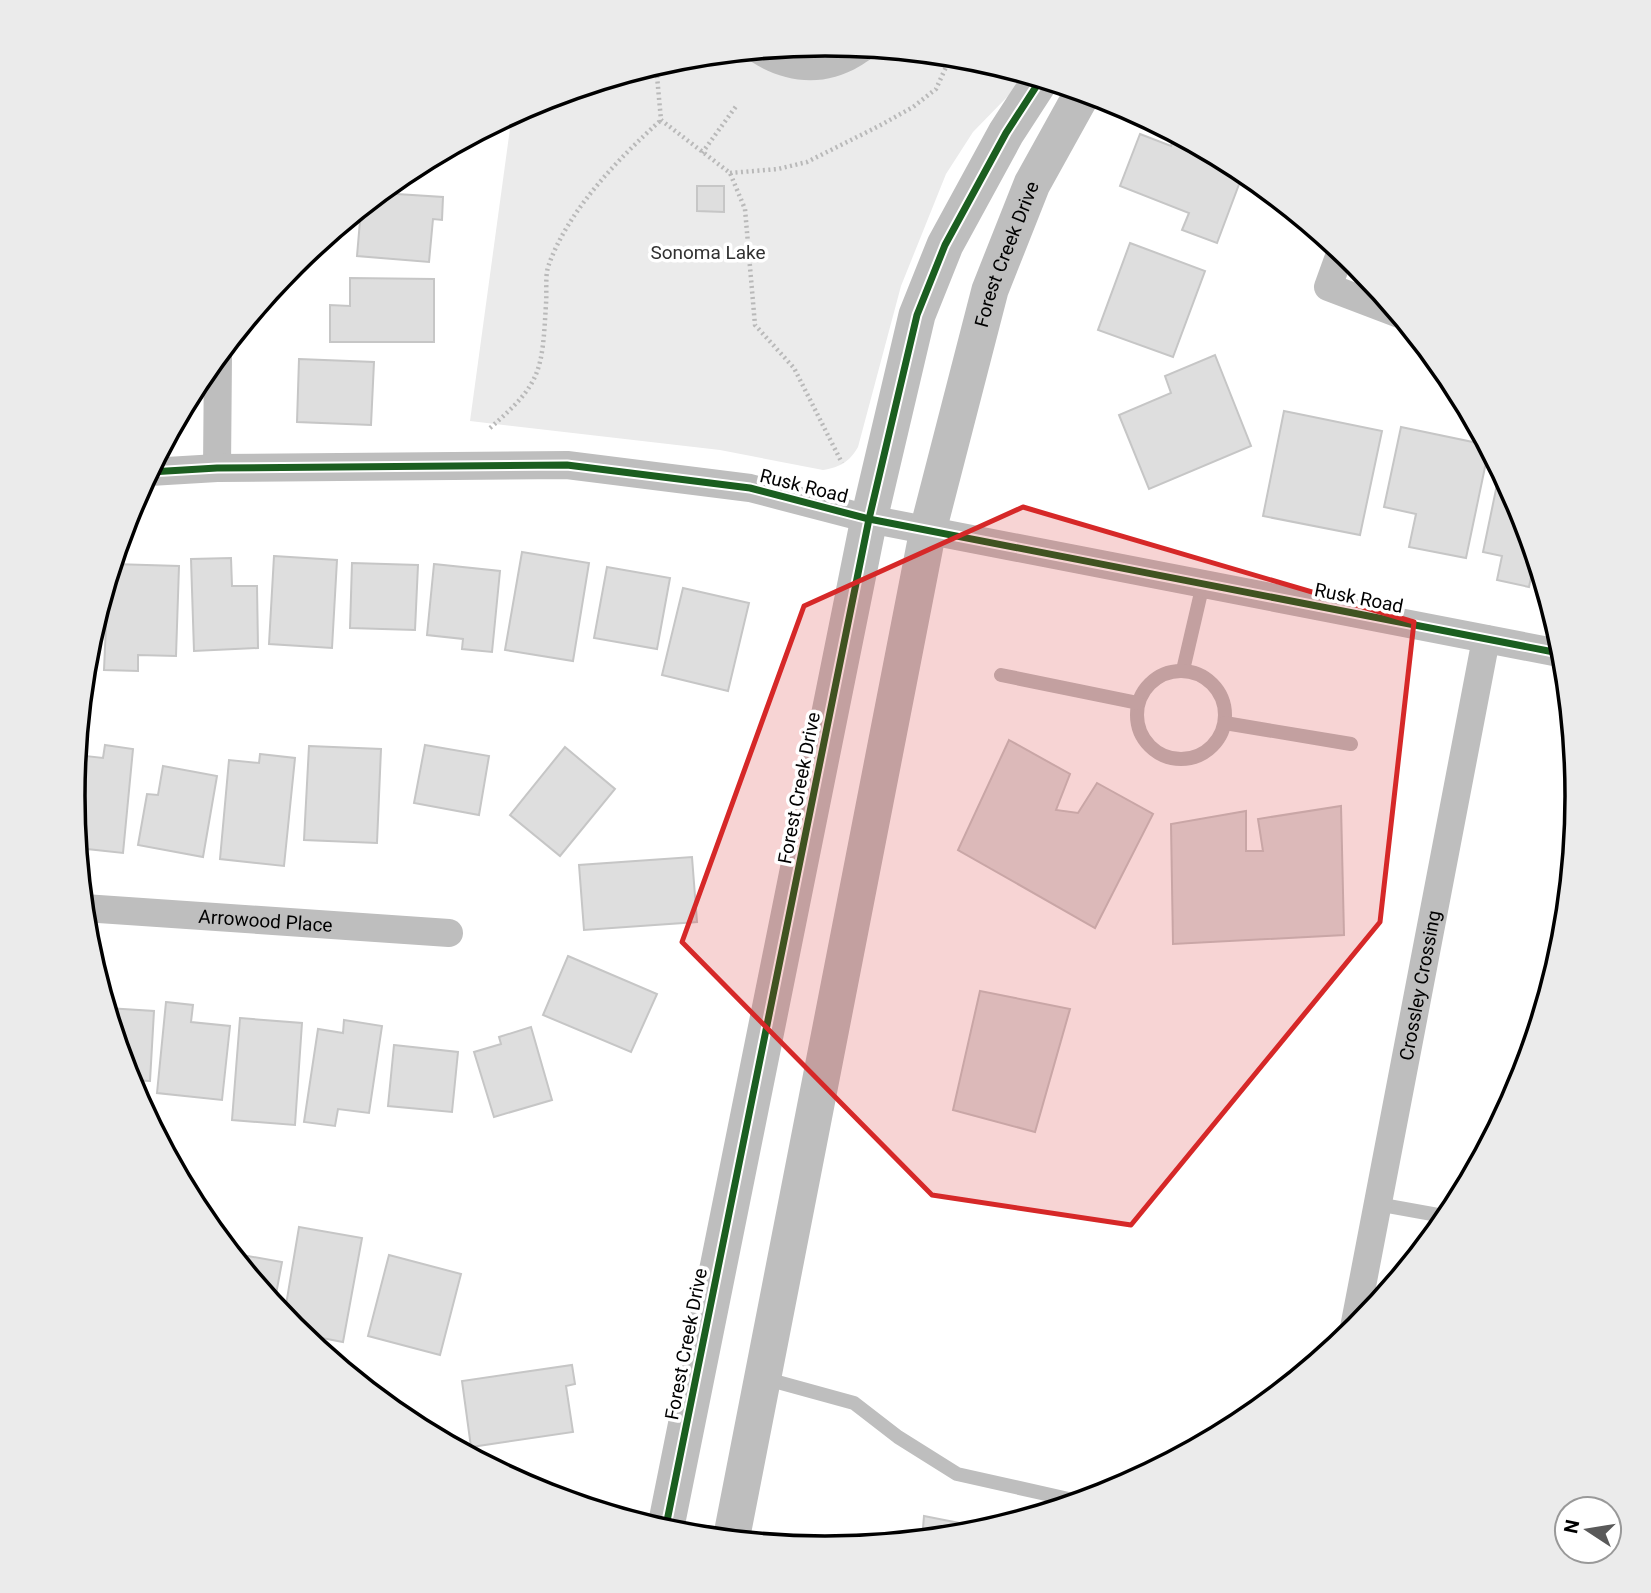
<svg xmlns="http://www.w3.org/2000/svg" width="1651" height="1593" font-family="Roboto,sans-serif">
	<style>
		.green { fill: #ebebeb }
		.water { fill: #bdbdbd }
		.building { fill: #dedede; stroke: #c6c6c6; stroke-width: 2 }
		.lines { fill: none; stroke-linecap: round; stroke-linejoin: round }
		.path { stroke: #b9b9b9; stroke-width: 4.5; stroke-dasharray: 2 3.5; stroke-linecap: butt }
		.service { stroke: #bebebe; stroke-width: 14 }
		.minor { stroke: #bebebe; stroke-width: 28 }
		.tertiary { stroke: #bebebe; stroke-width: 37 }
		.cycleway-casing { stroke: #fff; stroke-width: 11 }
		.cycleway { stroke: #1b5e20; stroke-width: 7 }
		.marked { fill: #d62828; fill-opacity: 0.2; stroke: #d62828; stroke-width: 5; stroke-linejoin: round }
		.labels { text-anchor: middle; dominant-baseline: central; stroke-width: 7; stroke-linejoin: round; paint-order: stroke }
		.park-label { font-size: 19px; fill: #313131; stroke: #fff }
		.street-label { font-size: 19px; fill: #000; stroke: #fff }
		.rim { fill: none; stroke: #000; stroke-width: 3.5 }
	</style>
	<rect width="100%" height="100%" fill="#fff"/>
	<path class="green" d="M826,44L973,58L1022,73L1009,95L973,132L946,174L901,286L858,447C849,462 841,467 823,470L720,450L470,421L512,114L538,101L679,58Z"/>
	<path class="water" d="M826,44L881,49C875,57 868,61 860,66C819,91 773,81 738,52Z"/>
	<g class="building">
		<path d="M1140,134L1171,146L1175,134L1244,171L1217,243L1182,230L1189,213L1120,186Z"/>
		<path d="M697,186H724V212L697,211Z"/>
		<path d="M381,193L443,197L442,220L433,219L429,262L357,256L361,209Z"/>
		<path d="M1130,243L1205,271L1173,357L1098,330Z"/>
		<path d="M350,278L434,279V342H330V305L350,306Z"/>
		<path d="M1215,355L1251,446L1149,489L1119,415L1171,393L1165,376Z"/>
		<path d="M299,359L374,362L371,425L297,422Z"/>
		<path d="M1284,411L1382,431L1360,535L1263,516Z"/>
		<path d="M1401,427L1487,445L1489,448L1466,558L1409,547L1416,514L1384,507Z"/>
		<path d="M1499,475H1503L1521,509L1538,564L1534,563L1529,587L1497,580L1502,556L1483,552Z"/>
		<path d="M522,552L589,563L573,661L505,650Z"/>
		<path d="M274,556L337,560L332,648L269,644Z"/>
		<path d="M231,558L232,586H257L258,648L194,651L191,559Z"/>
		<path d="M352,563L418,565L415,630L350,628Z"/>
		<path d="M113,564L179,566L176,656L138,655V671L104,670L108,581Z"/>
		<path d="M434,564L500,571L492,652L462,649L463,639L427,635Z"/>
		<path d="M607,567L670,578L657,649L594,638Z"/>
		<path d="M683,588L749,603L728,691L662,675Z"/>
		<path d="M1009,740L1070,774L1056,810L1078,813L1097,783L1153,814L1095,928L958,850Z"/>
		<path d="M105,745L133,749L123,853L78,848L73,796L77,755L103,758Z"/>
		<path d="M425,745L489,756L479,815L414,803Z"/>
		<path d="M309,746L381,749L377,843L304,840Z"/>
		<path d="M565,747L615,789L560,856L510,815Z"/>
		<path d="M260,754L295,758L284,866L220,859L229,760L259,763Z"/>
		<path d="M163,766L217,776L203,857L138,845L147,794L158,795Z"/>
		<path d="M1341,806L1344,935L1173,944L1171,824L1246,811V851H1263L1258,819Z"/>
		<path d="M692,857L697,922L584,930L579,865Z"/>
		<path d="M568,956L657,994L631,1052L543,1015Z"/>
		<path d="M980,991L1070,1009L1035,1132L953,1110Z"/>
		<path d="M166,1002L193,1005L191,1022L230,1026L222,1100L157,1093Z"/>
		<path d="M107,1008L154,1011L150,1081L129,1080Z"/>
		<path d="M240,1018L302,1023L295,1125L232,1120Z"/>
		<path d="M344,1020L382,1026L369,1113L338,1109L335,1126L304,1122L318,1029L343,1033Z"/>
		<path d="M531,1027L552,1100L494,1117L474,1052L501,1044L499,1037Z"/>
		<path d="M394,1045L458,1052L452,1112L388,1106Z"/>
		<path d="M299,1227L362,1238L343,1342L311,1336L312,1329L290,1325L284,1317Z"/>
		<path d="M231,1253L282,1262L274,1305Z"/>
		<path d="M389,1255L461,1274L440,1355L368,1336Z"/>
		<path d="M572,1365L575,1384L566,1386L573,1432L471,1447L462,1381Z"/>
		<path d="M924,1516L990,1529L972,1535L922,1540Z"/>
	</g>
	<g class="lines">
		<g class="path">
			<path d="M656,65L661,120L730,173L745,209L755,325L794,368L842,463"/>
			<path d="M702,153L737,105"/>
			<path d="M730,173L778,169L807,162L879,126L913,107L936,89L951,56"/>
			<path d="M490,428C542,383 542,371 546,304C547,292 545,278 548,267C567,211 619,158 661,120"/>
		</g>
		<g class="service">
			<path d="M1183,670L1203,584"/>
			<circle cx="1181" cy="715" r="44"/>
			<path d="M1001,675L1138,703"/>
			<path d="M1225,723L1351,744"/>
			<path d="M1377,1204L1449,1217"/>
			<path d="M763,1378L854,1403L898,1437L957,1474L1082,1502"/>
		</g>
		<g class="minor">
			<path d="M1341,251L1328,287L1399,314"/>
			<path d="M217,468L218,356"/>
			<path d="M150,472L217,468L567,465L750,488L869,519L1564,654"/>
			<path id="s1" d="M84,908L449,933"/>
			<path id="s2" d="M1353,1333L1486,639"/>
		</g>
		<g class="tertiary">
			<path d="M665,1531L869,519L917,315L945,245L1006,133L1041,79"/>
			<path id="s3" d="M731,1540L928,530L990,290L1032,184L1083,92"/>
		</g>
		<g class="cycleway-casing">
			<g id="cycleway">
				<path d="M150,472L217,468L567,465L750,488L869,519L1564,654"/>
				<path d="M665,1531L869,519L917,315L945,245L1006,133L1041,79"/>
			</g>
		</g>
		<use href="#cycleway" class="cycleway"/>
	</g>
	<path class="marked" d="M1023,507L1414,622L1380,922L1131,1225L932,1195L682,942L804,606Z"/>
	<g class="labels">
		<g class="park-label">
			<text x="708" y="252">Sonoma Lake</text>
		</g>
		<g class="street-label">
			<text stroke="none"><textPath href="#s3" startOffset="1316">Forest Creek Drive</textPath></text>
			<text transform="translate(804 486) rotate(14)">Rusk Road</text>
			<text transform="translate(1359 598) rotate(11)">Rusk Road</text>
			<text transform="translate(799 788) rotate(-79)">Forest Creek Drive</text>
			<text stroke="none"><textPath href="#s1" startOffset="182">Arrowood Place</textPath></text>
			<text stroke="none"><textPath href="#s2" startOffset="354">Crossley Crossing</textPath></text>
			<text transform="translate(686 1344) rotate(-79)">Forest Creek Drive</text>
		</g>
	</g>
	<path d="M0 0H1651V1593H0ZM85 796a740 740 0 1 1 1480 0a740 740 0 1 1-1480 0Z" fill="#ebebeb" fill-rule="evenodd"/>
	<path class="rim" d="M85 796a740 740 0 1 1 1480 0a740 740 0 1 1-1480 0Z"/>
	<g transform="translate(1588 1530) rotate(282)"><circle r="33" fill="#ffffff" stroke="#999999" stroke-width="2"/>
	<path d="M0-5L12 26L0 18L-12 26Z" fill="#595959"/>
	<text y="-10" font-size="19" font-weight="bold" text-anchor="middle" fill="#000000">N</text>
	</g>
</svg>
